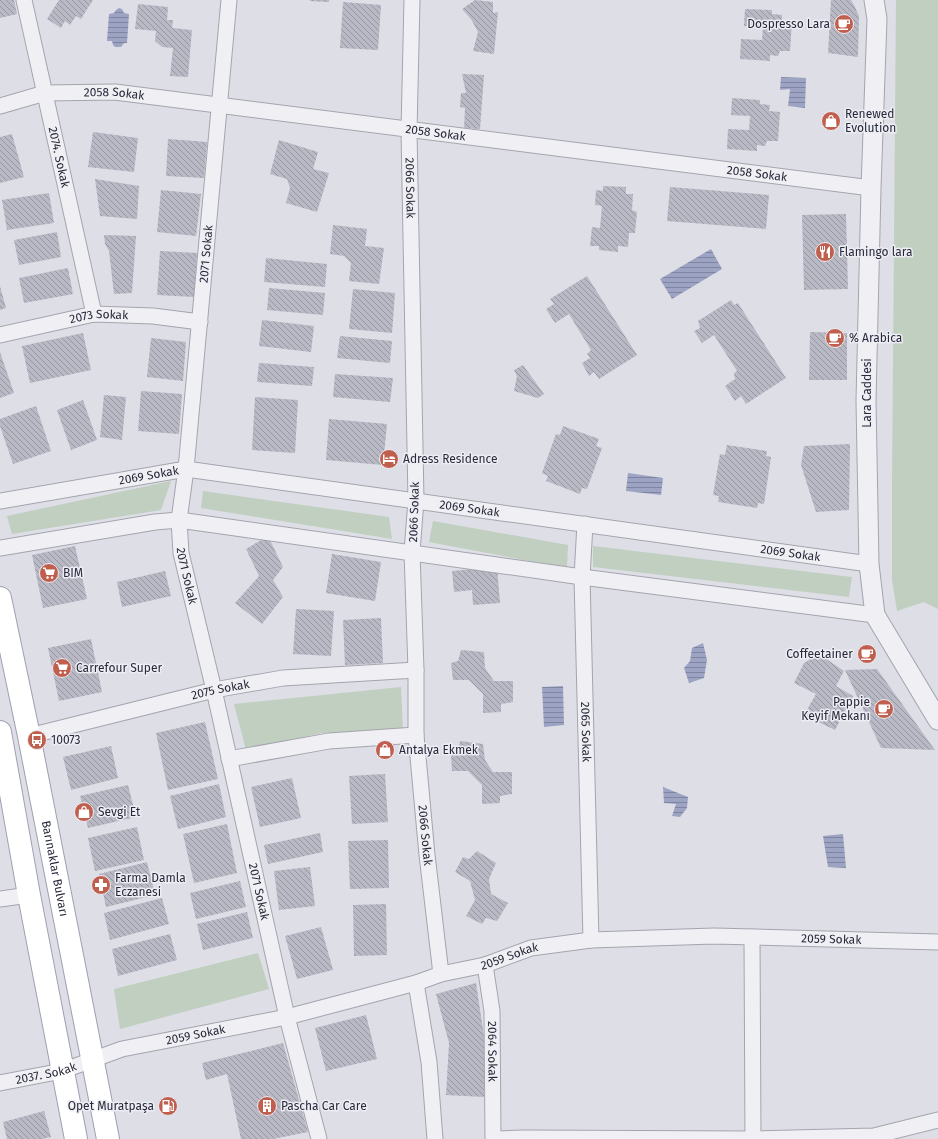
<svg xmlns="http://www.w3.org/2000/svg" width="938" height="1139" font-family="'Fira Sans',sans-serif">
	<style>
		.park { fill: #c0cfc0 }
		.water { fill: url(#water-rules) }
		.building { fill: url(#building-back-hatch) }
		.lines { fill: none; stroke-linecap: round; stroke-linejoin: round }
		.minor-casing { stroke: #a4a4af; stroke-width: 17 }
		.tertiary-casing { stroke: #a4a4af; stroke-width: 21 }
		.primary-casing { stroke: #9ea0b0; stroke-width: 24 }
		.minor { stroke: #f0f0f4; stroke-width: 15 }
		.tertiary { stroke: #f0f0f4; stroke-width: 19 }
		.primary { stroke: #fff; stroke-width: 22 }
		.labels { text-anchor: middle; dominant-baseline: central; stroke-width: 3; stroke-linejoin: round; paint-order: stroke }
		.poi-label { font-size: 12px; fill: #282a3b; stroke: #ededf4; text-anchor: start }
		.street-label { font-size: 12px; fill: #282a3b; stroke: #ededf4 }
	</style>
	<defs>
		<pattern id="water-rules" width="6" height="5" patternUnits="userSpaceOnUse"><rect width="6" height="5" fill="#9ca3c3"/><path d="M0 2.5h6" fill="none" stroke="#7f85a0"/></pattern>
		<pattern id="building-back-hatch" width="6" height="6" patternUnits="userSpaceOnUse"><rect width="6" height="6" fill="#b8b9c5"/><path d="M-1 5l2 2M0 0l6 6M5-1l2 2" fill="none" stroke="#9697a1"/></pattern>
	</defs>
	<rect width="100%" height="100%" fill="#dedee6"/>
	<g class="park">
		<path d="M896,0H938V609L924,602L897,611L892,580V482Z"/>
		<path d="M171,481L161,510L12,534L7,516Z"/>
		<path d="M203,491L389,517L392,539L201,508Z"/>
		<path d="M433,521L568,545L567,568L429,542Z"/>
		<path d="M593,546L852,577L849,597L593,567Z"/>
		<path d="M401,687L403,731L322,733L246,750L234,704Z"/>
		<path d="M258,953L269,989L120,1029L114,989Z"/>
	</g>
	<g class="water">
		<path d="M119,8L122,9L124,13L129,14L127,43H124L121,47H115L113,45L112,41H107L109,14L114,13L116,10Z"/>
		<path d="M781,77L806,78L805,108L788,106L790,89L780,90Z"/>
		<path d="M711,249L722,269L672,299L660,279Z"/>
		<path d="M628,473L663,478L661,495L626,491Z"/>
		<path d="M703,643L707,660L704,678L689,683L684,668L690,661L692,648Z"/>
		<path d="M563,686L564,725L544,727L542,687Z"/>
		<path d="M663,787L688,797L687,808L680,817L672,816L676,804L664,803Z"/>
		<path d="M843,834L846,868L828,867L823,836Z"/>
	</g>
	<g class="building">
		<path d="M0,0H14L17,14L0,18Z"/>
		<path d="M59,0H93L81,19L76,16L70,25L65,21L61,28L47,19Z"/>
		<path d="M310,0H329V2L310,1Z"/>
		<path d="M475,0L493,2V13L498,12L494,54L473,51L478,32L471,19L462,9Z"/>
		<path d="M831,0H851L855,7L859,16L858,57L828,53Z"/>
		<path d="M343,2L381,5L378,50L340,48Z"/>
		<path d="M138,4L168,7L167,20H173L172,28L192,30L188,77L170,76L173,48L162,47L155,41L156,31L135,29Z"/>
		<path d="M745,9L772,10V14L782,15V22H792L790,51H780L778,56L770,55V61L740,59L741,39L762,40L763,27L744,26Z"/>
		<path d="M462,74L484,75L480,129L464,128L465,108L460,107L461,93H466Z"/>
		<path d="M732,98L760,100V104L770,105L769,111L780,112L778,141H767L765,146L757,145V151L727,149L728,129L749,130L750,116L731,115Z"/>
		<path d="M93,132L138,138L134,172L88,167Z"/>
		<path d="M12,134L24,177L0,183V137Z"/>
		<path d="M168,139L207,142L204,178L166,176Z"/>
		<path d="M279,140L318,152L313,169L329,173L317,212L286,203L290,188L287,179L270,174Z"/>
		<path d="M95,179L139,186L137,219L100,216Z"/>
		<path d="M603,186L626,187V194H633L632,210L637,212L635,233H629L628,247L618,246V252L599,250V246H590L592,227L600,228L602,206L595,205L596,190L603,191Z"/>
		<path d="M670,187L769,195L766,229L667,221Z"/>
		<path d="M161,190L201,194L196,236L157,232Z"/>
		<path d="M49,193L54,223L7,230L2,200Z"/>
		<path d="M846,214L848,289L804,290L802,215Z"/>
		<path d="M333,225L367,229L365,246L384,248L379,284L349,281L351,263L344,256L330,254Z"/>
		<path d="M57,232L61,257L19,265L14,240Z"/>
		<path d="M104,235L136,236L132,293L114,294L109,251L105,244Z"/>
		<path d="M160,251L197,253L194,297L157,295Z"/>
		<path d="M266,258L327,264L325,287L264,282Z"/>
		<path d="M68,268L73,294L24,303L19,278Z"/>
		<path d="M587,276L637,355L599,379L594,372L589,376L582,363L590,358L587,354L591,350L569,314L555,323L546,309L554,304L550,299Z"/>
		<path d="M0,286L6,308L0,310Z"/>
		<path d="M269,288L325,293L323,315L267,310Z"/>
		<path d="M353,289L395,293L392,333L349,329Z"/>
		<path d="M731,300L734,305L738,303L786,378L746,404L741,396L735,401L725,386L735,379L734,373L737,371L714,335L702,343L694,331L700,328L698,321Z"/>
		<path d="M262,320L314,326L311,352L259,346Z"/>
		<path d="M810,332L847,333V380H809Z"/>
		<path d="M83,333L91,370L30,383L22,346Z"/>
		<path d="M340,336L392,341L390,363L337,358Z"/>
		<path d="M151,338L186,342L183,381L147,377Z"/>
		<path d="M0,352L14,393L0,398Z"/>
		<path d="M259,363L314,367L312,386L257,382Z"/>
		<path d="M523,365L544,394L538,398L514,391L517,376L514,370Z"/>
		<path d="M335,374L393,378L390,402L333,397Z"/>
		<path d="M141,391L182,394L179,434L138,431Z"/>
		<path d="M104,395L126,397L122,440L100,437Z"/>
		<path d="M255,397L298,400L295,453L252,450Z"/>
		<path d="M83,400L97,440L71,450L57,410Z"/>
		<path d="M36,406L51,451L13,464L0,426V419Z"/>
		<path d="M329,419L387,424L383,465L326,460Z"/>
		<path d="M563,426L599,439L596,446L602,448L587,489L582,488L580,494L546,481L548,476L542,473L556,434L560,435Z"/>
		<path d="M850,444L849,510L816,512L801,465L804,446Z"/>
		<path d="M727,445L767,451L766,456L771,457L764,504L758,503L757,508L718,502L719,496L713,495L720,454L725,455Z"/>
		<path d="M268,536L283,567L273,580L283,597L262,624L235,603L259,576L246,549Z"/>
		<path d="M75,546L87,599L43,608L32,555Z"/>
		<path d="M332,554L381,562L375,601L326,593Z"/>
		<path d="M497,567L500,603L473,605L472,590L454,592L452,571Z"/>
		<path d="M165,571L171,596L122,607L117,582Z"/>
		<path d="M296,609L334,611L331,656L293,654Z"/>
		<path d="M381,618L383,663L345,665L343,620Z"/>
		<path d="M91,639L102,692L59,701L48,648Z"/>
		<path d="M461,650L484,652L485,668L494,681H513V702L501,704V712L483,713V694L469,680H453L451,663L458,661Z"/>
		<path d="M819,654L844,671L836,686L853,696L835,730L804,715L816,694L794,683L804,663Z"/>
		<path d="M877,669L935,750L881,748L845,670Z"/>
		<path d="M205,722L218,779L168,790L156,733Z"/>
		<path d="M460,741L483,744L485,760L493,772H512V794L500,796V803L482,804V785L468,771H452L451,754L458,753Z"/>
		<path d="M111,746L118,778L71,790L63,757Z"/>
		<path d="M385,774L388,822L352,824L349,776Z"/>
		<path d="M292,778L301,818L260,827L251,787Z"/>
		<path d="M219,784L226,817L178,829L170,796Z"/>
		<path d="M128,785L136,817L88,828L80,796Z"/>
		<path d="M227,824L237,873L194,883L183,834Z"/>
		<path d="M137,827L144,860L95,871L88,838Z"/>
		<path d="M320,833L323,852L268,864L264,845Z"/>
		<path d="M388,840L389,888L350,889L348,841Z"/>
		<path d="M477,851L496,863L489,879L491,894L508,903L497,921L486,918L482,924L466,916L475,900L470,881L455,872L463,857L469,859Z"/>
		<path d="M147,862L155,895L106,907L99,874Z"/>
		<path d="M310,867L315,906L279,910L274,871Z"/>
		<path d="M240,881L246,907L196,919L190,893Z"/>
		<path d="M162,898L169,924L110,940L104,913Z"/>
		<path d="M386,904L387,955L354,956L353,905Z"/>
		<path d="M247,912L253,938L203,950L197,924Z"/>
		<path d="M321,927L333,970L297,979L285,936Z"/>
		<path d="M170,934L177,960L118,976L112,949Z"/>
		<path d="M476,983L485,1043L484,1097L446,1095L449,1043L436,994Z"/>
		<path d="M366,1015L377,1059L326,1071L315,1028Z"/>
		<path d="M283,1043L308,1132L273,1139H241L227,1074L206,1080L202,1063Z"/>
		<path d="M44,1111L51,1137L42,1139H7L3,1122Z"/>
	</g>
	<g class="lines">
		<g class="minor-casing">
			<g id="minor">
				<path id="s1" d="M24,0L94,314"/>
				<path id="s2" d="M229,0L186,469L179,520L181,553L214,690L287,1017L319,1139"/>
				<path id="s3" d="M412,0L409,131L416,500L412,552L416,670V735L427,855L441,974"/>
				<path id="s4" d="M0,106L45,93L115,92L871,188"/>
				<path id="s5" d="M0,335L94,314L153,316L200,322"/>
				<path id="s6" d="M0,501L186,469L869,564"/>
				<path id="s7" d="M585,524L582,577L591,940"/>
				<path d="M0,548L155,522L179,520L582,577L875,615"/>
				<path id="s8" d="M29,736L214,690L283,678L416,670"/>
				<path d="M229,759L329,741L416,735"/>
				<path d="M0,899L29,895"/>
				<path d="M752,937L753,1139"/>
				<path id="s9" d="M485,965L492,1011L493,1139"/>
				<path d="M416,983L429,1062L435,1139"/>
				<path id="s10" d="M0,1083L62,1071L122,1049L287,1017L416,983L441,974L485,965L531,948L591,940L714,936L938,942"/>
				<path d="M499,1139L523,1138L753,1139L874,1136L938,1120"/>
			</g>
		</g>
		<g class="tertiary-casing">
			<path id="tertiary" d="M874,0L877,19L871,188L866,401L869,564L875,615L938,720"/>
		</g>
		<g class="primary-casing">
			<g id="primary">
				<path id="s11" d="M0,598L29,736L108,1139"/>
				<path d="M0,732L29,895L76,1139"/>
			</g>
		</g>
		<use href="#minor" class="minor"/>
		<use href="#tertiary" class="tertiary"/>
		<use href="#primary" class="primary"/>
	</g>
	<defs>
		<g id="cafe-disc" transform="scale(1)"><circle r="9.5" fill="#c05f4e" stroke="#ededf4"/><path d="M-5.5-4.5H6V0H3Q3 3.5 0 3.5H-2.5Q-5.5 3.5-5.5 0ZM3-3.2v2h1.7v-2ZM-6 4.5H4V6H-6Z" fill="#fff"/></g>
		<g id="shop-disc" transform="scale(1)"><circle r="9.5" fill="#c05f4e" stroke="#ededf4"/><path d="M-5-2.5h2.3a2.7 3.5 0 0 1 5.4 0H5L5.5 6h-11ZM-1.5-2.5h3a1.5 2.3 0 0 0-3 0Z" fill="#fff"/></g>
		<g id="restaurant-disc" transform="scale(1)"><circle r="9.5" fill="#c05f4e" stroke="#ededf4"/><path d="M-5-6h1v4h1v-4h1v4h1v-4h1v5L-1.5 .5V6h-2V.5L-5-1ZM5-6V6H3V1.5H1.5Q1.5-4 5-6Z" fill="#fff"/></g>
		<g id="hotel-disc" transform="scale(1)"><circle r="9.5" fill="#c05f4e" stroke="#ededf4"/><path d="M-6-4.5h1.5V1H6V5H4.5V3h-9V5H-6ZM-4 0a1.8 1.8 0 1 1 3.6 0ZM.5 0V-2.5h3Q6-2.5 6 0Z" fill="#fff"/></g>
		<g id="supermarket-disc" transform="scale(1)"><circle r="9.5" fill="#c05f4e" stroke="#ededf4"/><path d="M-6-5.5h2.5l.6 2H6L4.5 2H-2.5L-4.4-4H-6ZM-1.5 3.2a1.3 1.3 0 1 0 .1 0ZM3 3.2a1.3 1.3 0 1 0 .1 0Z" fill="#fff"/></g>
		<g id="bus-disc" transform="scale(1)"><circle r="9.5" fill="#c05f4e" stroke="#ededf4"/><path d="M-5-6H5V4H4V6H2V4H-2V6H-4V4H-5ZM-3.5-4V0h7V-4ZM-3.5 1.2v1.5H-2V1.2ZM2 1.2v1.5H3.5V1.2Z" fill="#fff"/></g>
		<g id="pharmacy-disc" transform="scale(1)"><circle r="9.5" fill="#c05f4e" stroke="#ededf4"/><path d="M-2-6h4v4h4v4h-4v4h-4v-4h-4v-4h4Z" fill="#fff"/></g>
		<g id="fuel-disc" transform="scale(1)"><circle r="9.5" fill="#c05f4e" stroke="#ededf4"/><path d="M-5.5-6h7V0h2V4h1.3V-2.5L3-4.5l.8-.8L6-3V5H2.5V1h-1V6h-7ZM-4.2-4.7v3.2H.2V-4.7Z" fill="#fff"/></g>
		<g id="building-disc" transform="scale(1)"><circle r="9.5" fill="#c05f4e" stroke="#ededf4"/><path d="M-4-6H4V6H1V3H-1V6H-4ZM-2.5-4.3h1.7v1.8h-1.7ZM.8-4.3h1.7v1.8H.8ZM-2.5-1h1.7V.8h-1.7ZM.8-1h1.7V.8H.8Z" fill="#fff"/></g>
	</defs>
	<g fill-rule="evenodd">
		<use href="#cafe-disc" x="844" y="24"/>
		<use href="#shop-disc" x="831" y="121"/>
		<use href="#restaurant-disc" x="825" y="252"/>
		<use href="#cafe-disc" x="835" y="338"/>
		<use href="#hotel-disc" x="389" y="459"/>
		<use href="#supermarket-disc" x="49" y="573"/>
		<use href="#cafe-disc" x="867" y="654"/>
		<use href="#supermarket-disc" x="62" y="668"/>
		<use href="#cafe-disc" x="884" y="709"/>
		<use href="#bus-disc" x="37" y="740"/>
		<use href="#shop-disc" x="385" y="750"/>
		<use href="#shop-disc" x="84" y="812"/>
		<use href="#pharmacy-disc" x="101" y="885"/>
		<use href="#fuel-disc" x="168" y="1106"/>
		<use href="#building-disc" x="267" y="1106"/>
	</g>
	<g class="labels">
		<g class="poi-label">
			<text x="830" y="24" text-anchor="end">Dospresso Lara</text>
			<text x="845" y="114">Renewed<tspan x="845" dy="14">Evolution</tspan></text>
			<text x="839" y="252">Flamingo lara</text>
			<text x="849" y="338">% Arabica</text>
			<text x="403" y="459">Adress Residence</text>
			<text x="63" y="573">BIM</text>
			<text x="853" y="654" text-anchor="end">Coffeetainer</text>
			<text x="76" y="668">Carrefour Super</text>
			<text x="870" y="702" text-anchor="end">Pappie<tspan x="870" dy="14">Keyif Mekanı</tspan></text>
			<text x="51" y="740">10073</text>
			<text x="399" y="750">Antalya Ekmek</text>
			<text x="98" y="812">Sevgi Et</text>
			<text x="115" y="878">Farma Damla<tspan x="115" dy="14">Eczanesi</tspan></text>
			<text x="154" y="1106" text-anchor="end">Opet Muratpaşa</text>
			<text x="281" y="1106">Pascha Car Care</text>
		</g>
		<g class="street-label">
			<text stroke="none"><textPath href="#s4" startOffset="116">2058 Sokak</textPath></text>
			<text stroke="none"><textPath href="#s4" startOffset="440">2058 Sokak</textPath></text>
			<text stroke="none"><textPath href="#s1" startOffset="161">2074. Sokak</textPath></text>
			<text stroke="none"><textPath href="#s4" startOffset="764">2058 Sokak</textPath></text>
			<text stroke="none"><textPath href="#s3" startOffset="188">2066 Sokak</textPath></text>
			<text transform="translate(206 254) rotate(-85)">2071 Sokak</text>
			<text stroke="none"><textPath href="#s5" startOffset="101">2073 Sokak</textPath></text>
			<text transform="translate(867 393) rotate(-90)">Lara Caddesi</text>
			<text stroke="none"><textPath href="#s6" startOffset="151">2069 Sokak</textPath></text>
			<text stroke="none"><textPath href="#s6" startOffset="475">2069 Sokak</textPath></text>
			<text transform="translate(414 512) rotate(-88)">2066 Sokak</text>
			<text stroke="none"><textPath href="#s6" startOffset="799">2069 Sokak</textPath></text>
			<text stroke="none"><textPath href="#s2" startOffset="579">2071 Sokak</textPath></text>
			<text stroke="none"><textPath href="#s8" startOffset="197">2075 Sokak</textPath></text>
			<text stroke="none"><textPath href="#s7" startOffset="208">2065 Sokak</textPath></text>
			<text stroke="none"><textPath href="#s3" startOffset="836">2066 Sokak</textPath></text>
			<text stroke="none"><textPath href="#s11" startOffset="276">Barınaklar Bulvarı</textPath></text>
			<text stroke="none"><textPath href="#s2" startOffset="903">2071 Sokak</textPath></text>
			<text stroke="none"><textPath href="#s10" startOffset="850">2059 Sokak</textPath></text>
			<text stroke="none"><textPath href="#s10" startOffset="526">2059 Sokak</textPath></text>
			<text stroke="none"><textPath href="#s10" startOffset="202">2059 Sokak</textPath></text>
			<text stroke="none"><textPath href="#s9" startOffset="87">2064 Sokak</textPath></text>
			<text stroke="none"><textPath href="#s10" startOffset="47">2037. Sokak</textPath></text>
		</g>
	</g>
</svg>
